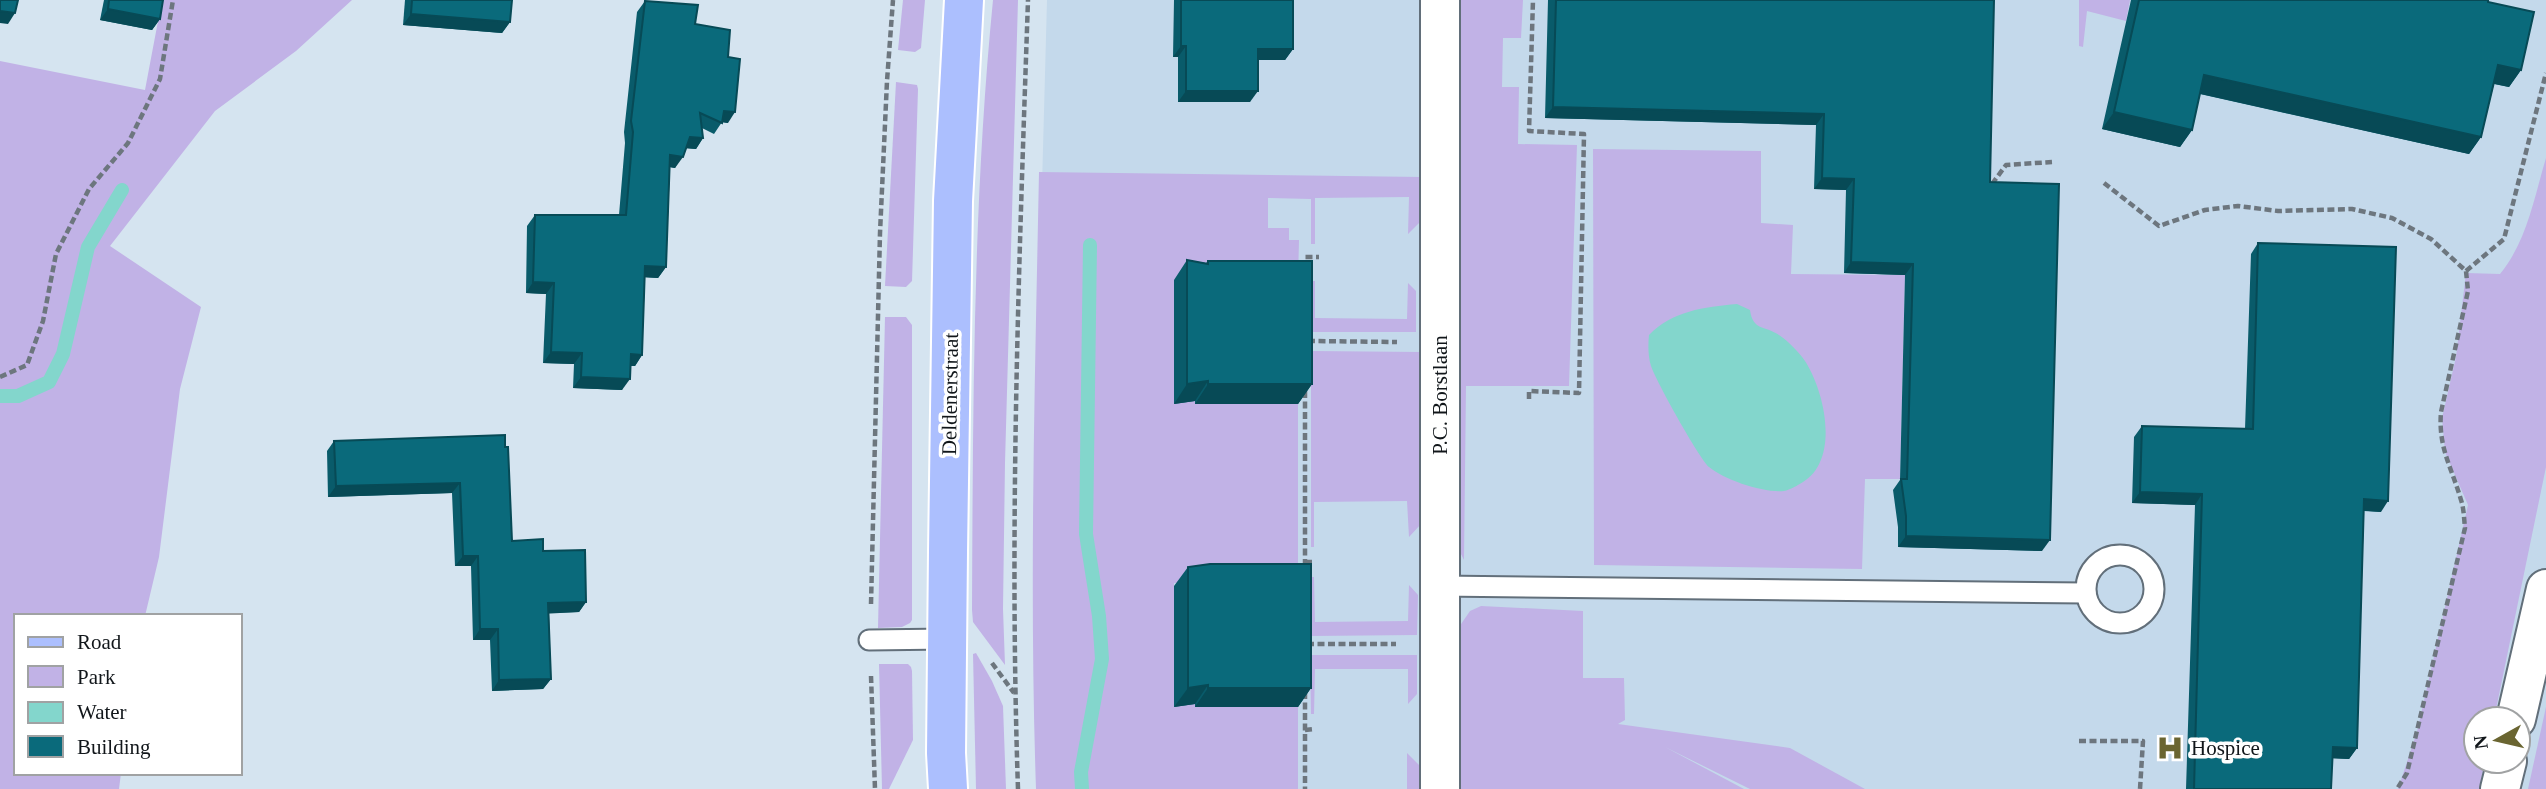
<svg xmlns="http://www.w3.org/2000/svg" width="2546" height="789" font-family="Georgia,serif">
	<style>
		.built { fill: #c4d9eb; fill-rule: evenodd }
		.green { fill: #c1b2e6 }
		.water { fill: #83d6cc }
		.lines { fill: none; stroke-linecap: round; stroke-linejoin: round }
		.stream { stroke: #83d6cc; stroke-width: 14 }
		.lane-casing { stroke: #626f7a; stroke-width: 23 }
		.street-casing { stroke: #626f7a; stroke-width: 42 }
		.primary-casing { stroke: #fff; stroke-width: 42 }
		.path { stroke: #6d767e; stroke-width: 4.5; stroke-dasharray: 7 3.5; stroke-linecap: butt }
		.lane { stroke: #fff; stroke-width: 19 }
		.street { stroke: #fff; stroke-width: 38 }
		.primary { stroke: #acbffe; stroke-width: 38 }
		.wall { fill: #095b6a }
		.shaded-wall { fill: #074a56 }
		.building { fill: #0a6a7b; stroke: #074a56; stroke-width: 2 }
		.labels { text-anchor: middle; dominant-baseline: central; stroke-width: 7; stroke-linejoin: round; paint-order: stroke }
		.street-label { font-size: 21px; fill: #11161a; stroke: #fff }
		.poi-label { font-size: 21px; fill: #11161a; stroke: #fff; text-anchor: start }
	</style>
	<rect width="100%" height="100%" fill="#d5e4f0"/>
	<path class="built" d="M1047,0H2546V789H1038V335ZM2476,719H2518V761H2476Z"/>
	<g class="green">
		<path d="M162,0H352L296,51L215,111L110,246L201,307L180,389L159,557L145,616H16V773H121L119,789H0V61L145,90Z"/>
		<path d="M903,0H925L921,48L915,52L898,50Z"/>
		<path d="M993,0H1018L1005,463L1003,609L1005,665L973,622L972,610C973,406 973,202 993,0Z"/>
		<path d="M1461,0H1523L1521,38H1503L1502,87H1519L1518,144L1577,145L1569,386H1466L1464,560L1459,550Z"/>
		<path d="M2079,0H2130L2126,21L2087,11L2083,47L2079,46Z"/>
		<path d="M896,82L917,85L918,89L912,281L906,287L885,286Z"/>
		<path d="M1593,149L1761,151V223L1793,225L1791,274L1905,275L1900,479H1865L1862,569L1594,565Z"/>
		<path d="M2546,158V467L2494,719H2476V761H2485L2479,789H2398L2417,732L2468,505L2445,452L2442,418L2456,357L2466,273L2500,274C2527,241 2534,198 2546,158Z"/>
		<path d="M1039,172L1422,177L1423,219L1408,234L1409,197L1315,198V244H1311V199L1268,198V228H1289V240H1299L1298,280H1174V404L1177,403V394L1195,393V404H1298V583H1174V707H1176L1177,697H1195V707H1298V789H1036C1029,583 1035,377 1039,172Z"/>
		<path d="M1312,281H1315V318L1407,319L1408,283L1416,291V332H1311Z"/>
		<path d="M885,317H906L912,325V620L910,623L902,627L878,628Z"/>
		<path d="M1311,351L1421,352V524L1409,537L1407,501L1314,502V547H1311Z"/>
		<path d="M1310,577H1314L1315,622L1408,621L1409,585L1418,595L1417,635L1311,636Z"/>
		<path d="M1481,606L1583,611V678H1624L1625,720L1618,724L1790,748L1865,789H1750L1665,747L1744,789H1459V627L1470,611Z"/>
		<path d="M976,653L992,681L1003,706L1006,789H976L973,654Z"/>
		<path d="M1310,655H1417V694L1408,704V669H1315L1314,714H1311Z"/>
		<path d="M879,664H908L911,667L912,671L913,740L889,789H882Z"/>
		<path d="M2546,707V789H2528Z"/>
		<path d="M1407,753L1420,766V789H1407Z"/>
	</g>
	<path class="water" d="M1737,304L1750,310C1753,331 1764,325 1779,335C1788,341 1799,352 1805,361C1825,392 1840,459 1803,482C1798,485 1790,490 1784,491C1763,493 1725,480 1709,467C1699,458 1656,381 1651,366C1648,356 1648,345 1649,335C1672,311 1704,307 1737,304Z"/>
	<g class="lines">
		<g class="stream">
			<path d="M0,396H18L49,382L63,354L88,247L122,190"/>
			<path d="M1082,789L1081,772L1102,659L1099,616L1086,534L1090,245"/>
		</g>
		<g class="lane-casing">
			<g id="lane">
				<circle cx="2120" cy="589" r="34"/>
				<path d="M1439,586L2086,593"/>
				<path d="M869,640L947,639"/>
			</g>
		</g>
		<g class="street-casing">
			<g id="street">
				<path d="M2516,719L2546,589"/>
				<path d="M1440,789V0"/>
				<path d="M2500,789L2507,761"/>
			</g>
		</g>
		<g class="primary-casing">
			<path id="primary" d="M948,789L946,753L948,552L953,201L964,0"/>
		</g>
		<g class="path">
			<path d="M2104,183L2159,226L2205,210L2238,206L2278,211L2352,209L2392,218L2431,239L2466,271L2468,291L2441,412C2438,448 2452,468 2461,500C2464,509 2464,519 2465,528L2407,773L2397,789"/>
			<path d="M1992,184L2006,165L2052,162"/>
			<path d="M1305,267V257H1319"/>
			<path d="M2466,271L2504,239L2546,73"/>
			<path d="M1308,341L1397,342"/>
			<path d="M0,377L27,365L43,321L56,254L89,189L128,143L160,79L173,0"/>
			<path d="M1305,391V568"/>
			<path d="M1529,399V391L1579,393L1584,134L1529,131L1533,0"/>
			<path d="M1305,562H1315"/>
			<path d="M871,604L880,233L887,81L893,0"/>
			<path d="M1307,644H1396"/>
			<path d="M992,663L1014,693"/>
			<path d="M871,676L875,789"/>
			<path d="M1305,692V789"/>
			<path d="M1305,730L1314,729"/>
			<path d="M2079,741H2143L2140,789"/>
			<path d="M1018,789C1009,526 1019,263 1028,0"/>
		</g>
		<use href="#lane" class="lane"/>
		<use href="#street" class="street"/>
		<use href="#primary" class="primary"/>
	</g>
	<g class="wall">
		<path d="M104,0H163L160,19L152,30L100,20Z"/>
		<path d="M405,0H512L510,22L502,33L403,25Z"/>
		<path d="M1174,0H1293V49L1285,60H1258L1250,102H1178V57H1173Z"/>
		<path d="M1548,0H1994L1990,182L2042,551L1898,547V527L1893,490L1900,480L1905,275L1844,273L1846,190L1814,189L1816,125L1545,118Z"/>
		<path d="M2131,0H2488V2L2521,70L2509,87L2494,84L2481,137L2469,154L2200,94L2192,130L2180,147L2102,129Z"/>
		<path d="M645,1L695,24L728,57V123L722,122L714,134L702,128L703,138L696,149L686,148L675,168L670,167L666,267L658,278L645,277L642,355L635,366H630L622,390L573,388L574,364L543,363L546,294L526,293L527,226L535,215H619L625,143L624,132L637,12Z"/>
		<path d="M2258,243L2381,512L2364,511L2357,748L2349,759L2332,758L2331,789H2186L2195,505L2132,503L2134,437L2142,426L2245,429L2251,254Z"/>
		<path d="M1187,260L1206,263L1208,261L1312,384L1298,404H1195V401L1174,404V280Z"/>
		<path d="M334,441L505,447L512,541L543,551L586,602L579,612L549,613L551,679L543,689L492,691L490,640H473L471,566H455L452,493L328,497L327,451Z"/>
		<path d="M1188,567L1311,688L1298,707H1195V704L1174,707V586Z"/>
	</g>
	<g class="shaded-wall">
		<path d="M108,9L160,19L152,30L100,20Z"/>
		<path d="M0,11L15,13L8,24L0,23Z"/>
		<path d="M411,14L510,22L502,33L403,25Z"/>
		<path d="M1181,46H1186L1178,57H1173Z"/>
		<path d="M1258,49H1293L1285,60H1250Z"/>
		<path d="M2498,65L2521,70L2509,87L2486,82Z"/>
		<path d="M2204,75L2481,137L2469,154L2192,92Z"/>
		<path d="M1186,91H1258L1250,102H1178Z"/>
		<path d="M1553,107L1824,114L1816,125L1545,118Z"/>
		<path d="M724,111L735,112L728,123L721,122Z"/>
		<path d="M2114,112L2192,130L2180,147L2102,129Z"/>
		<path d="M690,137L703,138L696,149L683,148Z"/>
		<path d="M670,155L683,157L675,168L663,166Z"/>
		<path d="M1822,178L1854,179L1846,190L1814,189Z"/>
		<path d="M1851,262L1913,264L1905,275L1844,273Z"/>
		<path d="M645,266L666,267L658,278L638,277Z"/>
		<path d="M533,282L554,283L546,294L526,293Z"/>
		<path d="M551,352L582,353L574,364L543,363Z"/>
		<path d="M631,354L642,355L635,366L623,365Z"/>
		<path d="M581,377L630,379L622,390L573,388Z"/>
		<path d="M1208,381L1195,401L1174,404L1187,384Z"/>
		<path d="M1208,384H1312L1298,404H1195Z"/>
		<path d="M460,483L452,493L328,497L336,486Z"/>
		<path d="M2140,492L2202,494L2195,505L2132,503Z"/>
		<path d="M2364,499L2388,501L2381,512L2356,510Z"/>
		<path d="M1906,536L2050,540L2042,551L1898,547Z"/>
		<path d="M463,556H478L471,566H455Z"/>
		<path d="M586,602L579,612L541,614L548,603Z"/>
		<path d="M480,629H498L490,640H473Z"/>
		<path d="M551,679L543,689L492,691L499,680Z"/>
		<path d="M1208,685L1195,704L1174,707L1188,688Z"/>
		<path d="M1208,688H1311L1298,707H1195Z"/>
		<path d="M2333,747L2357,748L2349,759L2325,758Z"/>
	</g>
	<g class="building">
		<path d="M0,0H18L15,13L0,11Z"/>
		<path d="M109,0H163L160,19L108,9Z"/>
		<path d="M412,0H512L510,22L411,14Z"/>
		<path d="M1181,0H1293V49H1258V91H1186V46H1181Z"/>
		<path d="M1556,0H1994L1990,182L2059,184L2050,540L1906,536V516L1901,479H1907L1913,264L1851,262L1854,179L1822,178L1824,114L1553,107Z"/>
		<path d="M2139,0H2488V2L2534,12L2521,70L2498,65L2481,137L2204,75L2192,130L2114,112Z"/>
		<path d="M645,1L698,5L695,24L730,30L728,57L740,59L735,112L724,111L722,123L700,113L703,138L690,137L683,157L670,155L666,267L645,266L642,355L631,354L630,379L581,377L582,353L551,352L554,283L533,282L535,215H626L633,132L631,121Z"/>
		<path d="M2258,243L2396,247L2388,501L2364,499L2357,748L2333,747L2331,789H2194L2202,494L2140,492L2142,426L2253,429Z"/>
		<path d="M1187,260L1208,264V261H1312V384H1208V381L1187,384Z"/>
		<path d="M505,435V447H508L512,541L543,539V551L585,550L586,602L548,603L551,679L499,680L498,629H480L478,556H463L460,483L336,486L334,441Z"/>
		<path d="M1210,564H1311V688H1208V685L1188,688V567Z"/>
	</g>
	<defs>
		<g id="hospital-bare" transform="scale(2.1)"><path d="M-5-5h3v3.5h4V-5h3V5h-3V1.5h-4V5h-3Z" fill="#6a6531" stroke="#fff" stroke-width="2.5" paint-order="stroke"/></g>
	</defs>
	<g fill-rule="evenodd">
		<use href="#hospital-bare" x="2170" y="748"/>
	</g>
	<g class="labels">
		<g class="street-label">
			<text transform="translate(950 394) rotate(-89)">Deldenerstraat</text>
			<text transform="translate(1440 395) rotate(-90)">P.C. Borstlaan</text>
		</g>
		<g class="poi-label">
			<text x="2191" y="748">Hospice</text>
		</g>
	</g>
	<rect x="14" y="614" width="228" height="161" fill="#ffffff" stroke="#a0a2a3" stroke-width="2"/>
	<rect x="28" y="637" width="35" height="10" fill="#acbffe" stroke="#a0a2a3" stroke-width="2"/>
	<text x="77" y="649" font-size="21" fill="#11161a">Road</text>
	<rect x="28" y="666" width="35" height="21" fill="#c1b2e6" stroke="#a0a2a3" stroke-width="2"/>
	<text x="77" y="684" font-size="21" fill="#11161a">Park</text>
	<rect x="28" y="702" width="35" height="21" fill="#83d6cc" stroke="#a0a2a3" stroke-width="2"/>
	<text x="77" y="719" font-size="21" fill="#11161a">Water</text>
	<rect x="28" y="736" width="35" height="21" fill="#0a6a7b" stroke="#a0a2a3" stroke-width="2"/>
	<text x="77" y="754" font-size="21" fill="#11161a">Building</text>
	<g transform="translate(2497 740) rotate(262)"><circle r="33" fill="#ffffff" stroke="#a0a2a3" stroke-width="2"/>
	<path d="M0-5L12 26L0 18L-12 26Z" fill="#6a6531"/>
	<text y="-10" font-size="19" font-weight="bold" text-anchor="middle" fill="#11161a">N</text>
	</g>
</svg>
